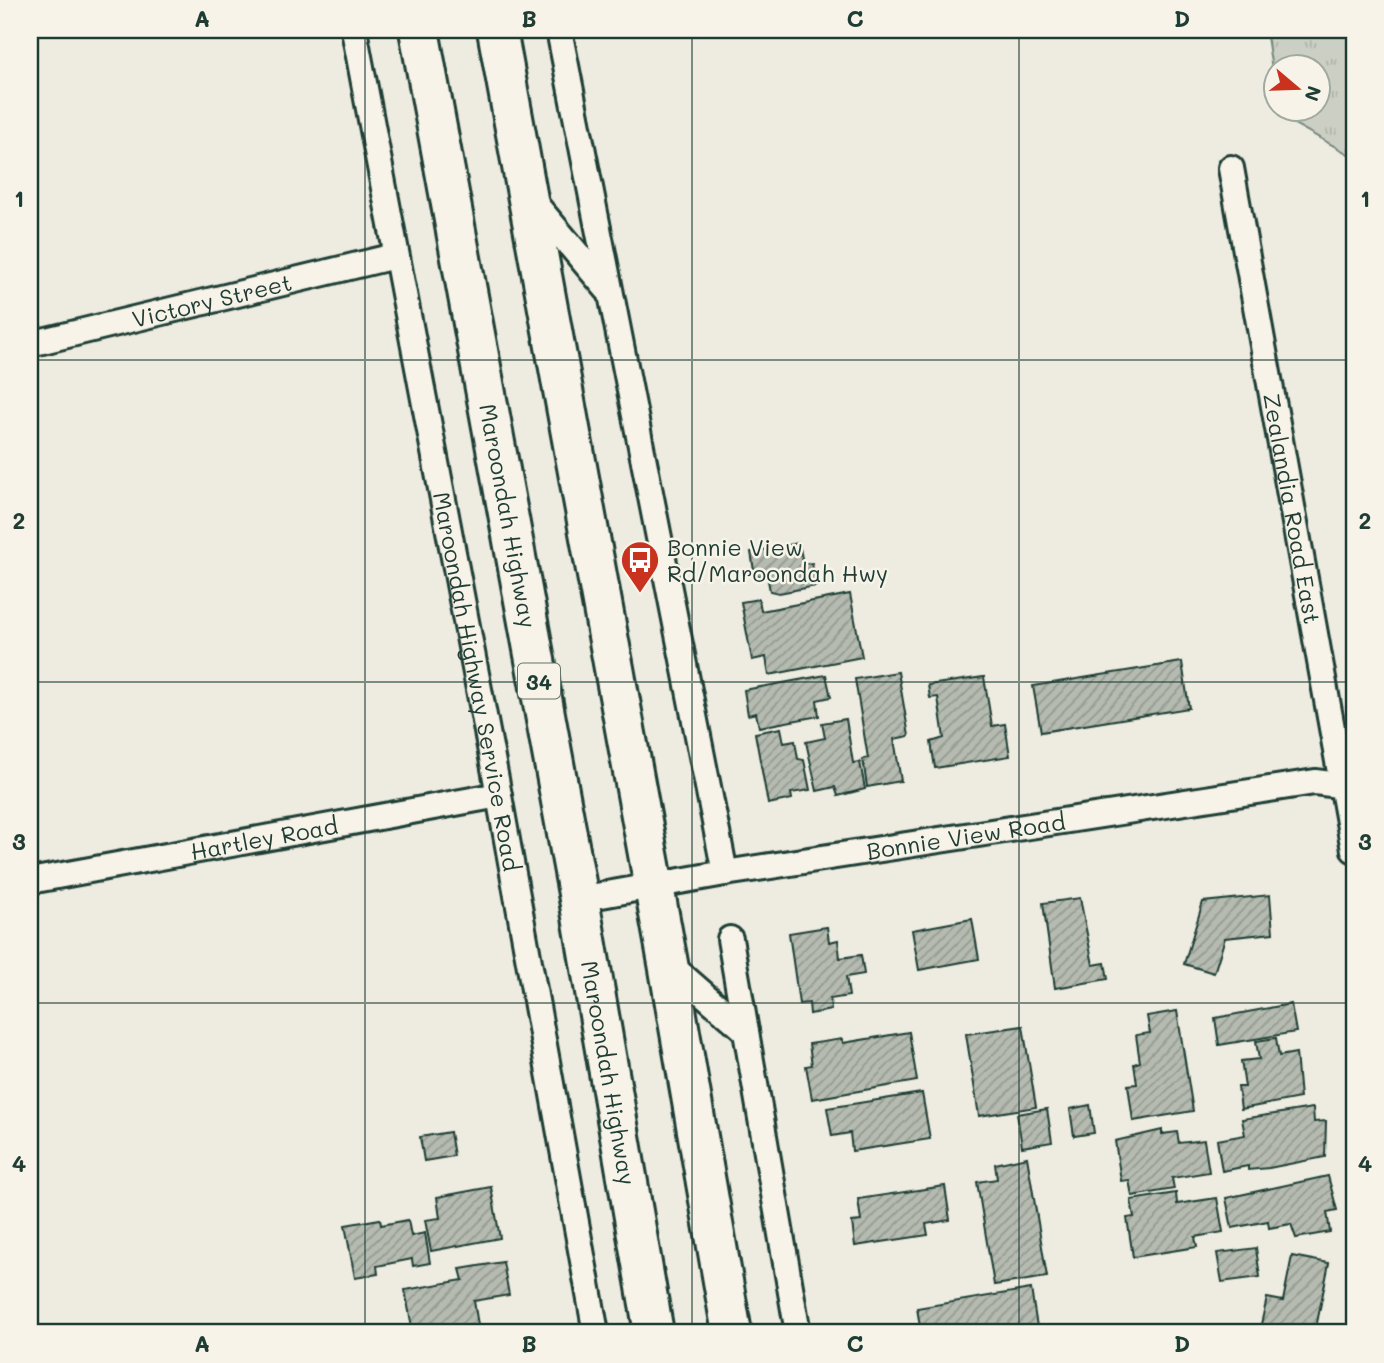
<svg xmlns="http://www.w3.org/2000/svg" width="1384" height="1363" font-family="Mali,sans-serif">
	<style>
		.grass { fill: url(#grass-tufts); stroke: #76867c; stroke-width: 2 }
		.building { fill: url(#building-hatch); stroke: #1f3d34; stroke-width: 2 }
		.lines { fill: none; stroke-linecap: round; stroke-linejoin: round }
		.street-casing { stroke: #1f3d34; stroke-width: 30 }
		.highway-casing { stroke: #1f3d34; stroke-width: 44 }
		.street { stroke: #f7f3e8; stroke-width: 24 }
		.highway { stroke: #f7f3e8; stroke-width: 38 }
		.grid { fill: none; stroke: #1f3d34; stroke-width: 2; stroke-opacity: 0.55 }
		.labels { text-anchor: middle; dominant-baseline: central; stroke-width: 5; stroke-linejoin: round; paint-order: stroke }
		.shield { fill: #f7f3e8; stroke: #60746a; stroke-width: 2 }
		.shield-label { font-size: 21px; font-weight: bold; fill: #1f3d34 }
		.street-label { font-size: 23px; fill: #1f3d34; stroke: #f7f3e8 }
		.poi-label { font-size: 23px; fill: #1f3d34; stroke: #f7f3e8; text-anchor: start }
		.neatline { fill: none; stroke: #1f3d34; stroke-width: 2.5 }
		.grid-label { font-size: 23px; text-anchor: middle; font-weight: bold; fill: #1f3d34 }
	</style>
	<defs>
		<pattern id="grass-tufts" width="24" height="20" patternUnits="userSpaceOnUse" patternTransform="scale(1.75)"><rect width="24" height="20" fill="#cccfc4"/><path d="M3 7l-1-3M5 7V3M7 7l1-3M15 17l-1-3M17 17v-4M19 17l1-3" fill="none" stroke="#afb3a9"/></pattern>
		<pattern id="building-hatch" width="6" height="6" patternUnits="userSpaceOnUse" patternTransform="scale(1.75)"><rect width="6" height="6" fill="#b5bbb0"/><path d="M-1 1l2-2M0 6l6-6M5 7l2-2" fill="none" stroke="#939990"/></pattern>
	</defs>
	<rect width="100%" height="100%" fill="#eeece1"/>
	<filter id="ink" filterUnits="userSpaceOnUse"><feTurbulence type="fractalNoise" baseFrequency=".0143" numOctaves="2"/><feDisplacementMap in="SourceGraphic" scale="14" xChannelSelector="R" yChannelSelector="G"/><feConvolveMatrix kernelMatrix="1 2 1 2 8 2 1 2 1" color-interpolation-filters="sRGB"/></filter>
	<g filter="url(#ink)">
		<path class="grass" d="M1266,30H1354V157L1280,116L1279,109L1318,108V66H1276L1275,89Z"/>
		<g class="building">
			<path d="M799,543L803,564L812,563L816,586L779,593L770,591L767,575L755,577L751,552Z"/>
			<path d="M850,594L862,657L769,675L766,657L752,660L741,602L759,599L761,611Z"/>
			<path d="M1182,662L1189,708L1041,732L1033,686Z"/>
			<path d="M898,672L909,736L894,739L901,781L867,787L863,759L868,758L855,679Z"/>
			<path d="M826,675L831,697L817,700L819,716L759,727L756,713L748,715L744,690Z"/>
			<path d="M984,677L992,726L1005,724L1010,756L935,768L931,742L944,738L938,697L930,698L928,685Z"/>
			<path d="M846,719L853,763L860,762L865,789L838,796L835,787L817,791L806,742L825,738L822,723Z"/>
			<path d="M781,728L784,743L795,741L798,759L804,760L810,790L791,793L792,799L768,804L755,733Z"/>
			<path d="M1270,895L1273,933L1225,938L1214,973L1184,964L1203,902Z"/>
			<path d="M1080,898L1093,965L1105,963L1108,979L1055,988L1043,903Z"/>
			<path d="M972,919L979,959L919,970L912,930Z"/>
			<path d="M827,927L829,942L838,940L840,958L861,955L864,974L846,977L849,996L830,999L831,1010L810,1014L809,1003L799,1004L789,933Z"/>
			<path d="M1291,1004L1296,1032L1219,1045L1215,1018Z"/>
			<path d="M1177,1011L1193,1111L1133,1121L1128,1085L1137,1084L1134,1064L1140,1062L1136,1035L1150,1033L1147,1016Z"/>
			<path d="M1023,1026L1036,1107L979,1116L966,1034Z"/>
			<path d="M909,1032L917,1081L812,1099L806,1066L812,1065L809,1044L842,1039L843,1043Z"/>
			<path d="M1276,1038L1279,1056L1296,1053L1300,1098L1241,1109L1238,1087H1245L1241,1061L1259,1059L1256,1041Z"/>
			<path d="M922,1093L930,1139L852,1151L850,1133L832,1136L827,1108Z"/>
			<path d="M1090,1105L1094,1133L1074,1136L1070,1109Z"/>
			<path d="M1313,1108L1314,1122L1326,1121L1325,1157L1269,1168L1248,1170V1166L1222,1171L1217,1140L1245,1135L1242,1119Z"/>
			<path d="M1047,1109L1052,1142L1022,1147L1017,1114Z"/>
			<path d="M1162,1130V1134L1177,1132L1179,1143L1204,1140L1209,1172L1172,1178L1174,1189L1132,1196L1129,1180L1121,1181L1115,1141Z"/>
			<path d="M450,1132L454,1156L424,1161L420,1137Z"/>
			<path d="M1027,1157L1047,1277L994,1285L977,1182L997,1179L995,1164Z"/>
			<path d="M1328,1176L1337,1210L1327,1212L1330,1232L1296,1238L1291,1224L1269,1228L1268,1221L1232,1228L1226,1198Z"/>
			<path d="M945,1186L950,1220L926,1224L928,1235L855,1246L852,1222L861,1221L858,1199Z"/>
			<path d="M491,1187L500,1238L431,1251L425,1220L440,1218L437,1197Z"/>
			<path d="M1176,1193L1177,1204L1217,1198L1223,1232L1195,1237L1197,1247L1133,1257L1127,1218L1134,1217L1131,1200Z"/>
			<path d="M380,1219L381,1225L408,1220L411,1236L425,1233L430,1263L413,1266L412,1259L377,1266L378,1274L355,1278L345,1225Z"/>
			<path d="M1256,1248L1260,1277L1222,1282L1217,1253Z"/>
			<path d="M1292,1256L1329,1263L1315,1333H1259L1267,1298L1283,1301Z"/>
			<path d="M503,1262L509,1295L474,1301L478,1325L441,1333H413L405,1290L463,1280L460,1269Z"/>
			<path d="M1031,1289L1038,1333H921L917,1308Z"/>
		</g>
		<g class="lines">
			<g class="street-casing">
				<g id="street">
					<path id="s1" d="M354,30L496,779L596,1333"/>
					<path d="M559,30L725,873"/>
					<path id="s2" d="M1231,168L1354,850"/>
					<path d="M531,199L607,289"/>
					<path id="s3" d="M30,344L395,256"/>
					<path id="s4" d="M30,881L499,795"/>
					<path id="s5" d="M579,899L725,873L1315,782L1354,787"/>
					<path d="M730,939L798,1333"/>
					<path d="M668,963L746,1031"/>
				</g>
			</g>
			<g class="highway-casing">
				<g id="highway">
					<path id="s6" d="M419,30L579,899L654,1333"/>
					<path d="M497,30L668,963L732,1333"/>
				</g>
			</g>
			<use href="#street" class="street"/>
			<use href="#highway" class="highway"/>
		</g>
	</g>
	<path class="grid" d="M365,30V1333M692,30V1333M1019,30V1333M30,360H1354M30,682H1354M30,1003H1354"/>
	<defs>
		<g id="bus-pin" transform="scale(2.0125)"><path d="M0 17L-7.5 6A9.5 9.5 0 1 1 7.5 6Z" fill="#c8321e" stroke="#f7f3e8"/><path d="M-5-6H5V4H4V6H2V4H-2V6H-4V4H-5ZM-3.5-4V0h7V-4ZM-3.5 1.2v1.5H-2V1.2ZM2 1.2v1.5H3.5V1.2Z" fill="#fff"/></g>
	</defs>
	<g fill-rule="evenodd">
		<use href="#bus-pin" x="640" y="560"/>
	</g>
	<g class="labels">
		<rect class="shield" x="518" y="663.5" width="42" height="35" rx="5"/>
		<g class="shield-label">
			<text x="539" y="681">34</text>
		</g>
		<g class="street-label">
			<text stroke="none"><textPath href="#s3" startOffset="187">Victory Street</textPath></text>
			<text stroke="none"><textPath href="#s2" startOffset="346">Zealandia Road East</textPath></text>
			<text stroke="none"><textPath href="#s6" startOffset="494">Maroondah Highway</textPath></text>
			<text stroke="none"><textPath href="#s1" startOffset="663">Maroondah Highway Service Road</textPath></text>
			<text stroke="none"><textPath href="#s5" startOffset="392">Bonnie View Road</textPath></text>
			<text stroke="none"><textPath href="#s4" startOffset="238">Hartley Road</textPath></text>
			<text stroke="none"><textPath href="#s6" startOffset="1060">Maroondah Highway</textPath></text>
		</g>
		<g class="poi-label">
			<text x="667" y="547">Bonnie View<tspan x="667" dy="26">Rd/Maroondah Hwy</tspan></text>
		</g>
	</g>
	<rect width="1384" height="1363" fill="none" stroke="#f7f3e8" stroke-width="77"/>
	<g transform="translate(1297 88) rotate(109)"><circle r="33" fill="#f7f3e8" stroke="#a1aaa0" stroke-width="2"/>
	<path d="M0-5L12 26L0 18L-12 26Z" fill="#c8321e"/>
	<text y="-10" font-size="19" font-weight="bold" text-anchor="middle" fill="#1f3d34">N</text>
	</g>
	<rect x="38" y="38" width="1308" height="1286" class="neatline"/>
	<g class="grid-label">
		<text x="202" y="27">A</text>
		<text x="529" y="27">B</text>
		<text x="855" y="27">C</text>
		<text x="1182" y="27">D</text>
		<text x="19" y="207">1</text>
		<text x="1365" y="207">1</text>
		<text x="19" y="529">2</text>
		<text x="1365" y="529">2</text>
		<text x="19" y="850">3</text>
		<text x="1365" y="850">3</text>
		<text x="19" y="1172">4</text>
		<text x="1365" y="1172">4</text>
		<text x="202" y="1352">A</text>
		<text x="529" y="1352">B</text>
		<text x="855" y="1352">C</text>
		<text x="1182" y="1352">D</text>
	</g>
</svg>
